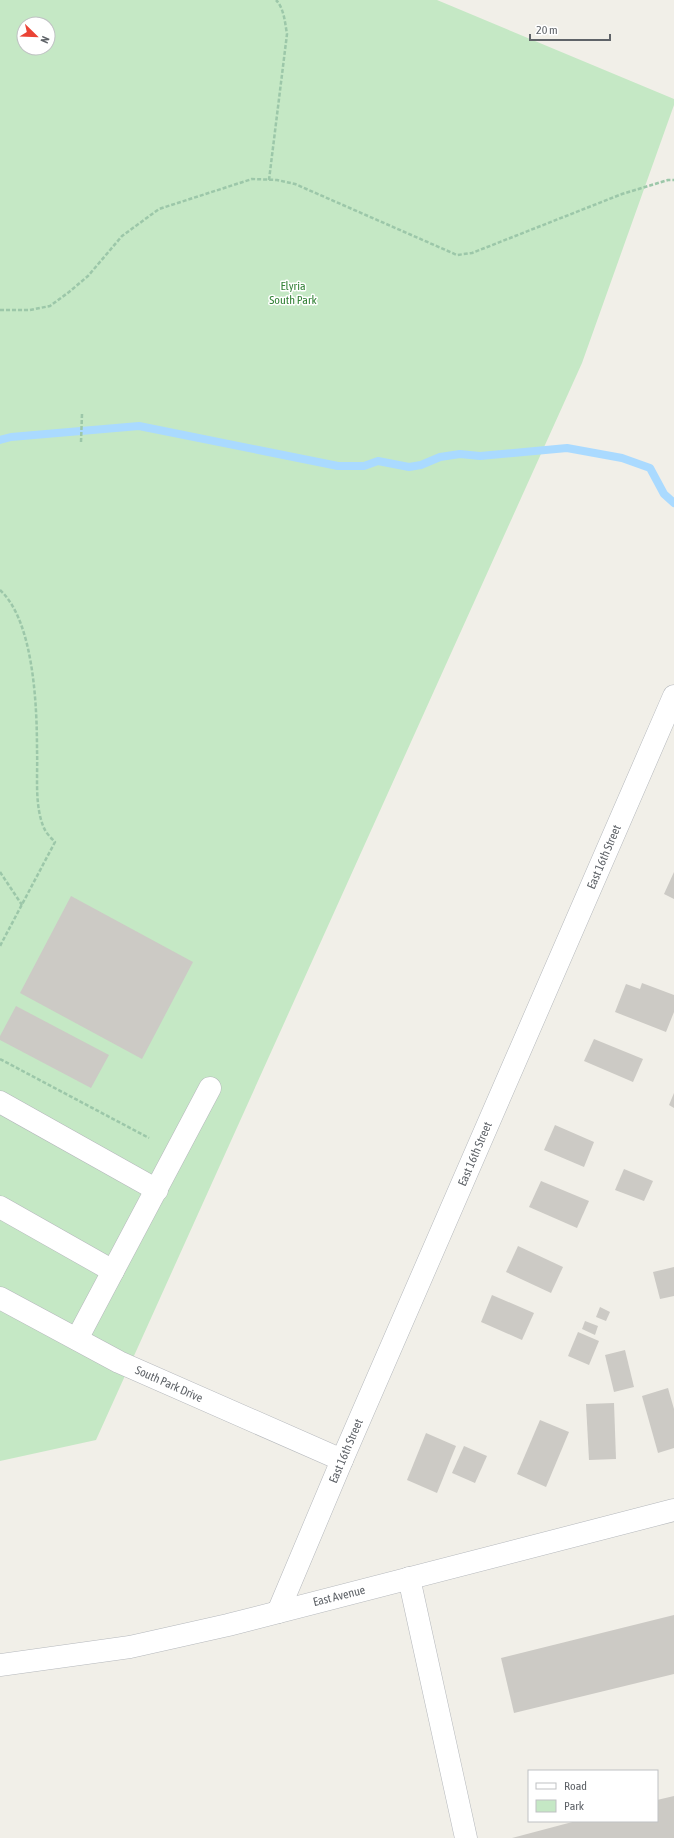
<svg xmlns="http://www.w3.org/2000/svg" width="674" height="1838" font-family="'Asap Condensed',sans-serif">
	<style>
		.green { fill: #c5e8c5; fill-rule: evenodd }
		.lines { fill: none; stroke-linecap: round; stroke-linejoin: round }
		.stream { stroke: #aadaff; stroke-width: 8 }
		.building { fill: #cccac5 }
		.minor-casing { stroke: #b5b8bc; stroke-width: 23 }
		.path { stroke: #9cc7a9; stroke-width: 2.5; stroke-dasharray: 4 2; stroke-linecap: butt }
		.minor { stroke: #fff; stroke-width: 22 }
		.labels { text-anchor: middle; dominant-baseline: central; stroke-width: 3; stroke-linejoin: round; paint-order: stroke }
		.park-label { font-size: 12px; fill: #348238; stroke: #fff }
		.street-label { font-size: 12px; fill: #5f6368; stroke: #fff }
	</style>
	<rect width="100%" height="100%" fill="#f1efe8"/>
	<path class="green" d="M0,0H437L674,99V105L582,363L96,1440L0,1461ZM24,24H48V48H24Z"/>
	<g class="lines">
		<path class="stream" d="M0,440L11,437L139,426L338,466H364L378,461L409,467L421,465L440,457L460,454L480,456L567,448L622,458L650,468L664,494L674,503"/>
	</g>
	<g class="building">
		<path d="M674,872V899L664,894Z"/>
		<path d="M71,896L193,962L142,1059L20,993Z"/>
		<path d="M642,983L674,995V1012L666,1032L615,1012L626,984L640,989Z"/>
		<path d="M16,1006L109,1055L91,1088L0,1040V1036Z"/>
		<path d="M594,1039L643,1059L633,1082L584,1061Z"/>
		<path d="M674,1093V1108L669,1105Z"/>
		<path d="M555,1125L594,1142L584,1167L544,1150Z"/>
		<path d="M624,1169L653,1181L644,1201L615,1190Z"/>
		<path d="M541,1181L589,1201L577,1228L529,1207Z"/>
		<path d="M518,1246L563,1267L551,1293L506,1272Z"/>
		<path d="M674,1267V1296L660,1299L653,1272Z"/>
		<path d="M492,1295L534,1313L522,1340L481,1322Z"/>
		<path d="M600,1307L610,1312L606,1321L596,1317Z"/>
		<path d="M585,1321L598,1326L595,1335L582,1329Z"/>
		<path d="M578,1332L599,1341L589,1365L568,1356Z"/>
		<path d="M625,1350L634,1387L614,1392L605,1355Z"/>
		<path d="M668,1388L674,1409V1448L658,1453L642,1396Z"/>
		<path d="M614,1403L616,1459L589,1460L586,1404Z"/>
		<path d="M540,1420L569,1432L546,1487L517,1474Z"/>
		<path d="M426,1433L456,1446L437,1493L407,1480Z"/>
		<path d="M464,1446L487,1456L475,1483L452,1473Z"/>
		<path d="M674,1615V1674L514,1713L501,1658Z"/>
		<path d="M674,1796V1838H512L576,1821H657V1800Z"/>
	</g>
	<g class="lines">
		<g class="minor-casing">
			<g id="minor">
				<path d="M0,1102L157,1190"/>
				<path d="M0,1207L113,1271"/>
				<path d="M0,1298L119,1362L342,1460"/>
				<path d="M77,1339L210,1088"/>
				<path d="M409,1578L466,1838"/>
				<path d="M278,1612L342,1460L674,696"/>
				<path d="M0,1665L130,1647L228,1625L674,1510"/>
			</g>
		</g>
		<g class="path">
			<path d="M269,180L287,34C285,23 284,8 276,0"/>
			<path d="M0,310H30L50,306L69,292L88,276L122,236L159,209L252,179L277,180L295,184L457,255L472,253L622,194L668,180H674"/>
			<path d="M81,442L82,414"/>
			<path d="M0,590C34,621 37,707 37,750C38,775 34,805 44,828C46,833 51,838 55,842L0,946"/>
			<path d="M0,872L22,905"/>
			<path d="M0,1059L149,1138"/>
		</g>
		<use href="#minor" class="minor"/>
	</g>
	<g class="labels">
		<g class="park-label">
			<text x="293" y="286">Elyria<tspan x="293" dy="14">South Park</tspan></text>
		</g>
		<g class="street-label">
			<text transform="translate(604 857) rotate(-67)">East 16th Street</text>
			<text transform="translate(475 1154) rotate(-67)">East 16th Street</text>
			<text transform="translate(169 1384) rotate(24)">South Park Drive</text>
			<text transform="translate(346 1451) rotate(-67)">East 16th Street</text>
			<text transform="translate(339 1596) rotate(-14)">East Avenue</text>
		</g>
	</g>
	<rect x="528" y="1770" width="130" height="52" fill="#ffffff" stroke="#bfc1c3"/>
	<rect x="536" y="1783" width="20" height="6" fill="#ffffff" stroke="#bfc1c3"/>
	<text x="564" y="1790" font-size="12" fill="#5f6368">Road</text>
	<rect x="536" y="1800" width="20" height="12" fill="#c5e8c5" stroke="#bfc1c3"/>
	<text x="564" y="1810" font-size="12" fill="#5f6368">Park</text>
	<g transform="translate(36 36) rotate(113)"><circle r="19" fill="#ffffff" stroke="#bfc1c3"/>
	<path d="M0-3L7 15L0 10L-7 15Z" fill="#ea4335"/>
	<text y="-6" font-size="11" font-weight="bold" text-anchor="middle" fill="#5f6368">N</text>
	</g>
	<path d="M530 34v6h80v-6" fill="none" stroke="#5f6368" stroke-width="2"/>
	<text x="536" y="34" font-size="12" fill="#5f6368" stroke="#ffffff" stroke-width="3" paint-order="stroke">20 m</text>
</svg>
